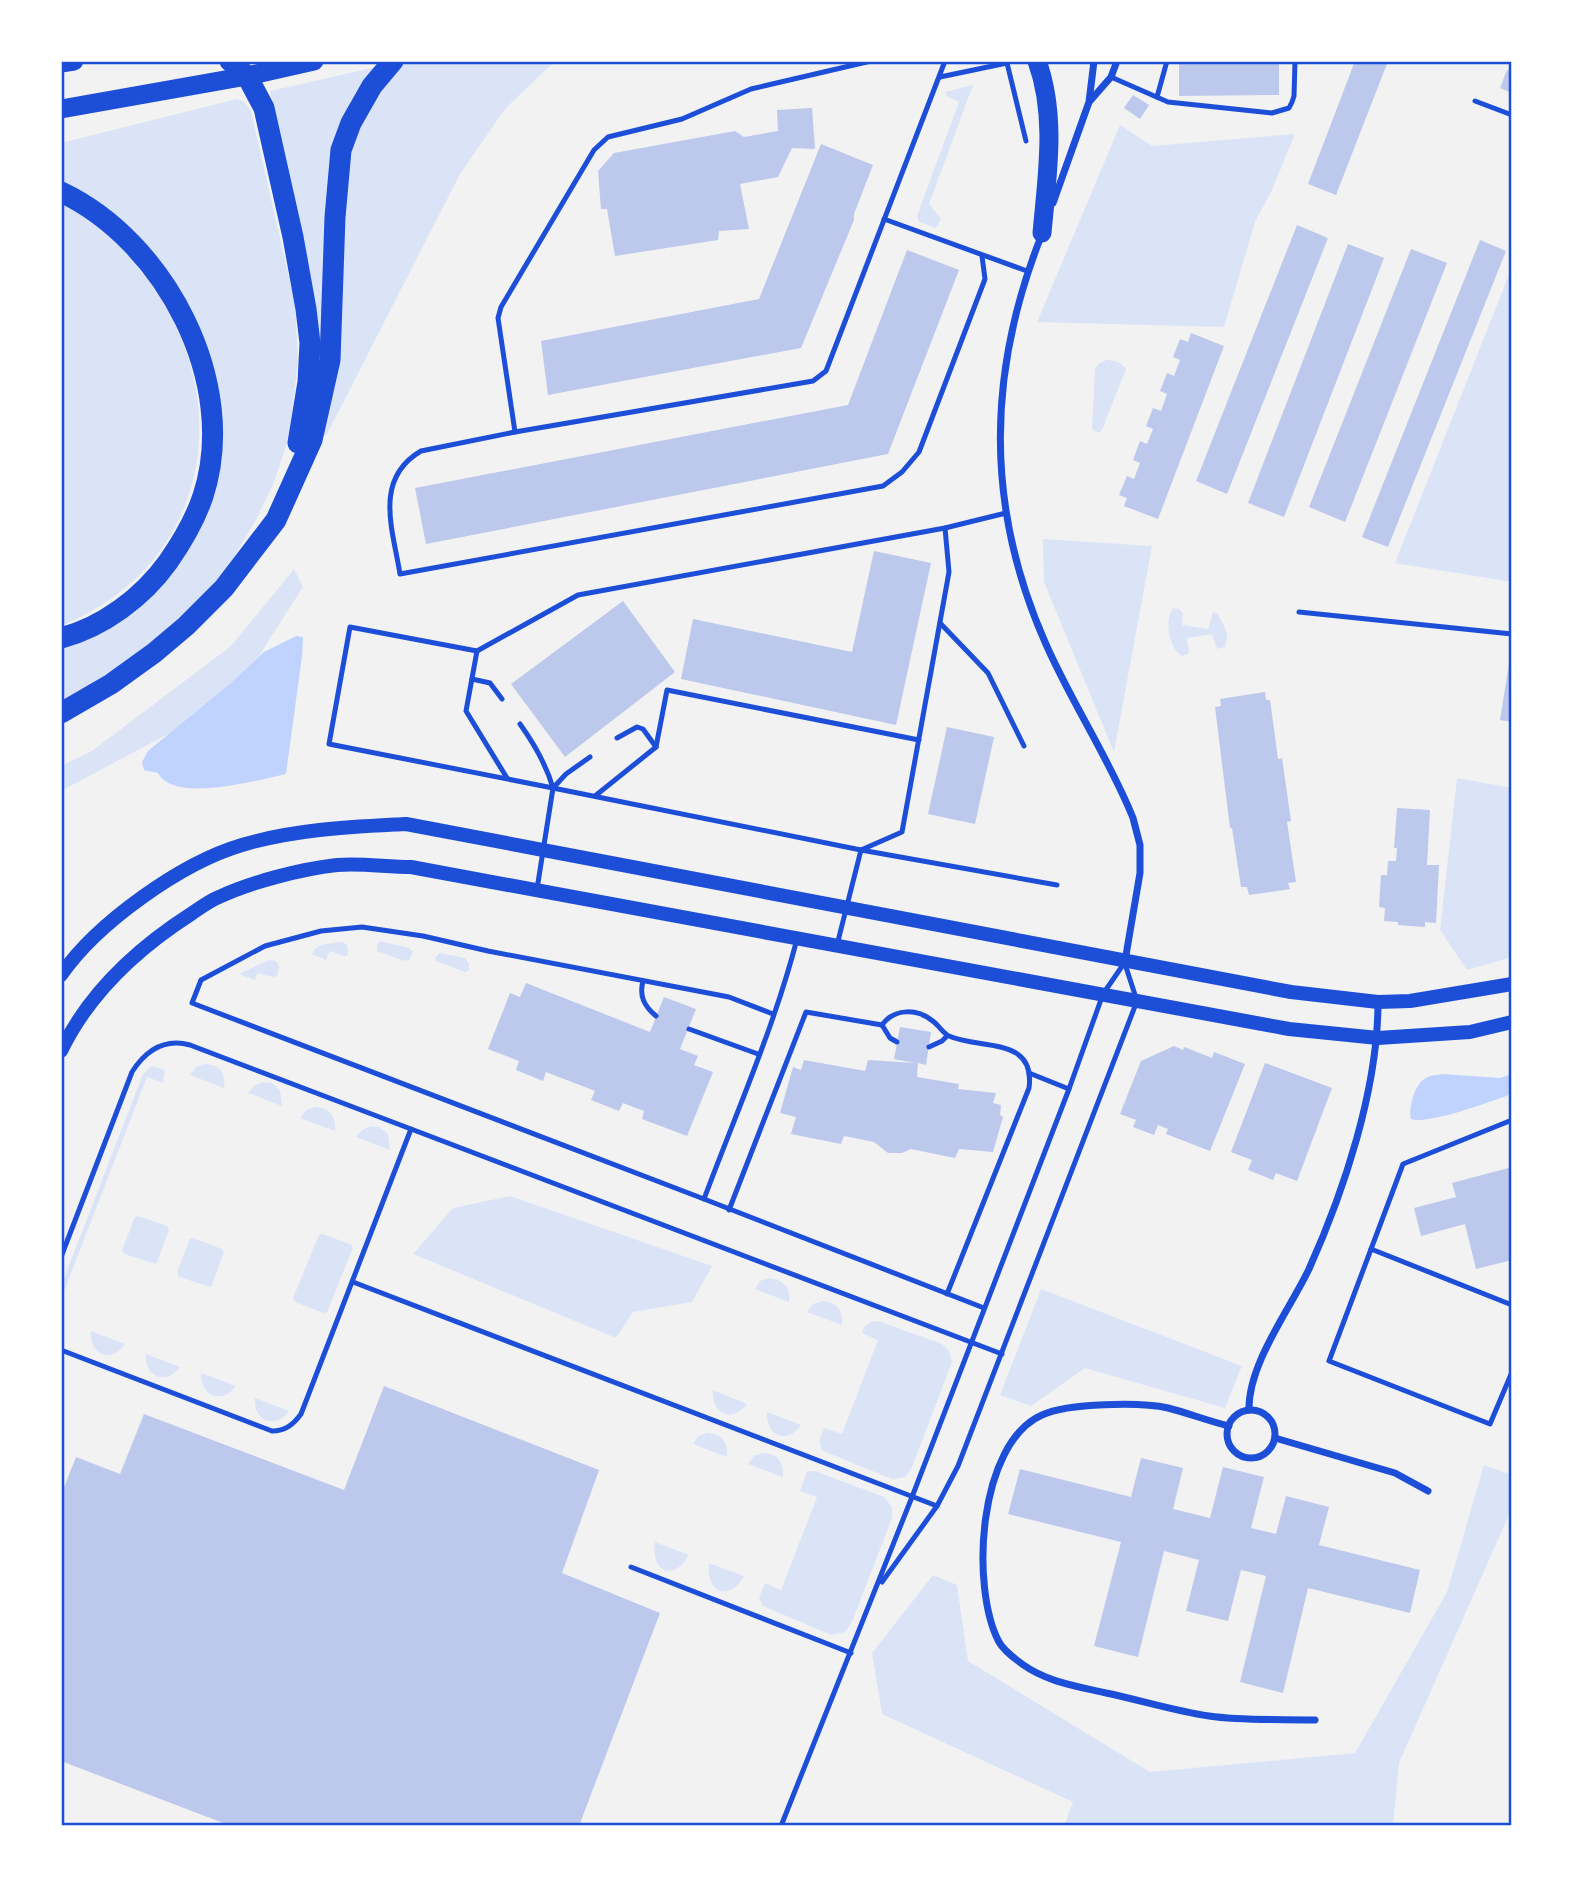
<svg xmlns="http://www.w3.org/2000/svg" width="1573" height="1887" font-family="'Golos Text',sans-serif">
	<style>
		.green { fill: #dbe4f7 }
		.water { fill: #bfd3fe }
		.building { fill: #bdc9ec }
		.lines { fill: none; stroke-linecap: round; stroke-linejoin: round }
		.service { stroke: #1d4ed8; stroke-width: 5 }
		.minor { stroke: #1d4ed8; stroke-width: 7 }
		.secondary { stroke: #1d4ed8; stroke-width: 14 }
		.trunk { stroke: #1d4ed8; stroke-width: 19 }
		.motorway { stroke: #1d4ed8; stroke-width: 21 }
		.neatline { fill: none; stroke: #1d4ed8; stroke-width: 2.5 }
	</style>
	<rect width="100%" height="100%" fill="#f2f2f2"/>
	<g class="green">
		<path d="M403,61H555L505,109L460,174L326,436L311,429L313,296L270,91Z"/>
		<path d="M973,85L929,204L941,219L936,228L919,222L917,216L959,102L947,96L945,92Z"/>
		<path d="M237,99L244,102L251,111L295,304L298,361L289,437L274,482L256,520L234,557L209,590L158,640L61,706V647L106,628L214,486L194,320L61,183V143Z"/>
		<path d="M1120,125L1152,146L1295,134L1272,190L1255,222L1224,327L1037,322Z"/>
		<path d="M61,201C77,211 95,221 110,233C120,242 128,255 137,266C240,388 216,563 61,626Z"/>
		<path d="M1512,267V582L1395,563Z"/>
		<path d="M1106,360C1115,360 1120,362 1126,369L1102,430L1099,433L1092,429L1095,369L1098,364Z"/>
		<path d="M1043,539L1152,546L1114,752L1044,582Z"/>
		<path d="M294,569L303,587L230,701L61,791V766L92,751L231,646Z"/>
		<path d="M1173,608L1179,609L1183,613L1182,625L1208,629L1213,612L1217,613C1223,624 1231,635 1225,647L1217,649L1212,634L1187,638L1189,653L1182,656C1169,648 1164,621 1173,608Z"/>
		<path d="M1457,778L1512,788V957L1467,970L1440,930Z"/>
		<path d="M380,941L409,948L413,952L409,960L405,961L377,951V944Z"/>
		<path d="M343,942L347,945L348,955L344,956L330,951L326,960L312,954C317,942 331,944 343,942Z"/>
		<path d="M439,953L465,958L469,964V970L465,972L436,961L435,958Z"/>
		<path d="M269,960L276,961L279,966L277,976L273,977L257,973L255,980L239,974Z"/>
		<path d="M205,1064C220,1065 226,1073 224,1088L190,1075L196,1067Z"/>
		<path d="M152,1066L165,1070L163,1083L147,1077L61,1299V1286L143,1074Z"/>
		<path d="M263,1082L272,1083L280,1090L282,1106L248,1093L254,1086Z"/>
		<path d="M315,1107C330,1108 336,1116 335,1131L300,1118L306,1110Z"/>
		<path d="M371,1126L379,1127L388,1134L390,1150L356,1137L362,1130Z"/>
		<path d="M510,1196L712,1266L692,1302L633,1312L616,1338L413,1254L453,1208Z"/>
		<path d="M138,1216L167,1226L169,1230L156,1264L124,1254L122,1250L135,1217Z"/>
		<path d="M322,1234L350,1244L353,1247L327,1312L323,1313L295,1302L293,1298L319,1235Z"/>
		<path d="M193,1238L222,1249L224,1252L211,1287L179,1277L177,1272L190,1239Z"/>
		<path d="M769,1278C784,1280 791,1287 789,1302L755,1289L760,1281Z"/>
		<path d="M1041,1289L1242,1366L1225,1408L1085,1368L1031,1406L1000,1395Z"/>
		<path d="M822,1301C837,1302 843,1310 842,1325L807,1312L813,1304Z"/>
		<path d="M872,1321L881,1322L942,1344L949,1351L952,1362L912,1467L905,1477L892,1479L823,1451L819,1441L824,1428L842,1434L878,1340L862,1333L864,1327Z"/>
		<path d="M91,1331L125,1344C111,1364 89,1355 91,1331Z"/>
		<path d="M146,1354L180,1367C166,1386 144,1377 146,1354Z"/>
		<path d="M201,1373L236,1386C222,1405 200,1396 201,1373Z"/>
		<path d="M713,1390L747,1404C733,1423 711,1414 713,1390Z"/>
		<path d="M255,1398L289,1411C275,1430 253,1421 255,1398Z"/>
		<path d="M767,1412L801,1425C787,1445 766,1436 767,1412Z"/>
		<path d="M707,1433C722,1434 728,1442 727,1457L693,1444L698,1436Z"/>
		<path d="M763,1453C778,1454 784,1462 783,1477L748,1464L754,1456Z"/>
		<path d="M1484,1465L1512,1475V1508L1399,1763L1393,1826H1064L1073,1802L882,1714L872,1653L933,1575L957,1585L968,1661L1150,1772L1355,1753L1447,1592Z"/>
		<path d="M807,1471H815L884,1497L892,1507V1518L852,1622L845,1632L831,1635L763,1606L759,1598L765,1583L781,1590L817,1497L800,1491Z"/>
		<path d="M655,1542L689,1555C674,1582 650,1572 655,1542Z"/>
		<path d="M709,1563L744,1576C729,1603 705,1592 709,1563Z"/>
	</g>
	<g class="water">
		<path d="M296,636L303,637L302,656L286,774C258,780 175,804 158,773L144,770L142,762L148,751L231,683L264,652Z"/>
		<path d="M1443,1074L1500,1078L1512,1074V1094C1491,1101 1429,1125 1411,1119C1408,1108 1415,1083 1426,1078C1431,1075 1438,1075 1443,1074Z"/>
	</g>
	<g class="building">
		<path d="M1355,61H1388L1336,195L1308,184Z"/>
		<path d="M1279,62V95L1179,96V63Z"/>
		<path d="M1507,70L1512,71V93L1500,88Z"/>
		<path d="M1133,95L1149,105L1140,119L1124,108Z"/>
		<path d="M812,108L815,149L792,148L778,177L740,184L749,229L719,231L718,240L615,256L607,209H601L598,171L614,153L735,131L744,137L778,131L777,110Z"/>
		<path d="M821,144L873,165L854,214V220L801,348L548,395L541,341L759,299Z"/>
		<path d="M1297,225L1328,238L1227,494L1196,481Z"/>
		<path d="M1480,240L1506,251L1388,547L1362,537Z"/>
		<path d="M1348,244L1384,258L1284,517L1248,503Z"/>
		<path d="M1411,249L1447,263L1345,522L1309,507Z"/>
		<path d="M907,250L959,270L888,454L426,544L415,488L848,405Z"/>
		<path d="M1191,333L1224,346L1158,519L1124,506L1127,498L1119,495L1127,476L1134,479L1140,463L1133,460L1140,441L1147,444L1153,429L1146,426L1153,408L1161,411L1167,394L1160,391L1167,373L1174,376L1180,360L1173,357L1180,339L1188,342Z"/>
		<path d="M874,551L931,563L896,725L681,679L693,619L852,652Z"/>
		<path d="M623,601L675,672L565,757L511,684Z"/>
		<path d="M1510,658H1512V722L1500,720Z"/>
		<path d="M1265,692L1266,700H1270L1278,759L1282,758L1291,821L1287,822L1296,882L1288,883L1290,889L1249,895L1247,887H1241L1232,828H1230L1215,707L1221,706L1220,699Z"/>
		<path d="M947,727L994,737L975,824L928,814Z"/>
		<path d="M1397,808L1430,810L1427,865H1439L1436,923L1425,922V927L1398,925V922L1384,921L1385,908L1379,907L1381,875H1387L1388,861H1396L1397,848H1394Z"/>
		<path d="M526,983L650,1032L664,997L696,1009L680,1049L698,1056L694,1065L713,1072L687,1136L642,1119L644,1111L623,1103L619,1111L591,1100L595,1091L546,1072L543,1081L516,1070L519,1061L488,1049L510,993L520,997Z"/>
		<path d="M900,1027L931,1032L926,1065L918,1063L917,1077L959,1084L958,1089L996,1093L993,1103L1001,1105L1000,1115L1003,1117L993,1152L959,1149L955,1158L911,1149L902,1153H888L874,1142L844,1136L841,1144L791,1134L796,1117L780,1113L793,1067L801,1070L804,1060L865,1071L868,1060L915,1063L894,1059Z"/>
		<path d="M1174,1046L1183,1050L1184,1047L1212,1058L1214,1052L1245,1064L1210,1151L1166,1134L1168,1129L1158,1125L1154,1135L1133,1127L1136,1120L1120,1114L1141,1061Z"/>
		<path d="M1265,1063L1332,1088L1297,1181L1276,1173L1273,1180L1248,1170L1252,1160L1231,1152Z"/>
		<path d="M1512,1167V1260L1476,1269L1465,1224L1421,1236L1414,1208L1456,1197L1452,1183Z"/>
		<path d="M384,1386L599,1470L562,1573L660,1613L579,1826H231L61,1761V1495L76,1457L120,1474L144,1414L344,1490Z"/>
		<path d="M1141,1458L1183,1468L1173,1509L1210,1518L1223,1467L1264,1477L1251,1528L1276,1534L1286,1496L1329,1507L1319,1545L1420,1570L1410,1613L1308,1588L1283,1693L1240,1682L1266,1576L1241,1570L1228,1621L1186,1611L1199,1560L1164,1551L1138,1657L1094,1646L1121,1542L1008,1514L1020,1469L1131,1497Z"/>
	</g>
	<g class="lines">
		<g class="service">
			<path d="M945,61L826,371L813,381L515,432L421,451C373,479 393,530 400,574L883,486L902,472L919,452L985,279L982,256"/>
			<path d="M940,77L1007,63L1026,141"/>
			<path d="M1111,77L1168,102L1272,113L1289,108L1292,102L1294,96L1295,61"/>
			<path d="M1157,97L1167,61"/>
			<path d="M1475,101L1512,115"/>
			<path d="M884,219L1027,271"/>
			<path d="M515,432L498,318L501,307L594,150L608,137L682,119L751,89L871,61"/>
			<path d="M1299,612L1512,634"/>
			<path d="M940,623L988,673L1024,746"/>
			<path d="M477,651L466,711L507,778"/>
			<path d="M472,679L490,683L502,699"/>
			<path d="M520,724C535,745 546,764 553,788"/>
			<path d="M617,738L637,727L643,729L656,747"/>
			<path d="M553,788L861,850L1057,885"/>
			<path d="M553,788L566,774L590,757"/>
			<path d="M595,796L656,747L667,690L919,740"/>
			<path d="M861,850L902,832L949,572L945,528"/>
			<path d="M537,889L553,788L329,744L350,627L477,651L578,595L945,528L1006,513"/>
			<path d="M837,945L861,850"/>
			<path d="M643,981C639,996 644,1006 656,1016"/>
			<path d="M773,1014L729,997L488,951L423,936L362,927L321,931L265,946L201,980L192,1003L704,1199C736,1113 774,1028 797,939"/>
			<path d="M882,1025C894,1008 918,1008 934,1022C939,1026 944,1034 949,1036C980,1050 1036,1036 1029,1088L947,1294"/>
			<path d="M882,1025L890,1038L897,1042"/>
			<path d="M689,1029L758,1054"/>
			<path d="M929,1047L942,1041L947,1036"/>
			<path d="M1029,1073L1069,1089"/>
			<path d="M1512,1120L1403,1164L1329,1361L1490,1424L1512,1372"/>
			<path d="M411,1129L1002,1354"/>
			<path d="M704,1199L984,1308"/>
			<path d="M729,1210L806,1012L882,1025"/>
			<path d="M1371,1249L1512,1305"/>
			<path d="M61,1257L132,1072C146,1050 164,1038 190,1045L411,1129L301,1414C293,1425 285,1431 272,1431L61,1350"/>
			<path d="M353,1282L937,1506"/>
			<path d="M631,1567L851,1653"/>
			<path d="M882,1582L937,1506L958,1466L1137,1001L1125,964"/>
			<path d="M781,1826L912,1497L1069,1089L1103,994L1125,962"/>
		</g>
		<g class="minor">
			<path d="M1090,101L1111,77L1117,61"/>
			<path d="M1053,203L1089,102L1094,61"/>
			<path d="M1042,234C987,372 985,506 1045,642C1071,702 1109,758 1133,818L1140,845V873L1125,961"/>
			<circle cx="1251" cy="1434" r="24"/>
			<path d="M1249,1410C1248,1364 1289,1311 1309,1269C1344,1191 1378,1089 1378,1002"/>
			<path d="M1229,1426C1208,1421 1188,1413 1168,1408C1141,1402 1068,1403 1042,1415C978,1443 970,1587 999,1642C1004,1651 1014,1658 1022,1664C1047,1682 1076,1686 1106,1693C1140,1700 1174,1711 1209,1716C1243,1721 1280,1719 1315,1720"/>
			<path d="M1275,1438L1395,1473L1428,1491"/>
		</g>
		<g class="secondary">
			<path d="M61,975C97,923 181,863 242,845C295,829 351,827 406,824L1291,992L1378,1002L1410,1001L1512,984"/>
			<path d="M61,1051C89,993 138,948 191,914C200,908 209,901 219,897C251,882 301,869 337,865C361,863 387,867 411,867L1289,1029L1378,1038L1470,1032L1512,1022"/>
		</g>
		<g class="trunk">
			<path d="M1037,61C1057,116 1047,176 1042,233"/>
			<path d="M61,63L74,61"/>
			<path d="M61,109L247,76L314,61"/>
		</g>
		<g class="motorway">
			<path d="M230,61L247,76L264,108L293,237L306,309L310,343L308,382L298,443"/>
			<path d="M61,192C165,241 240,383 203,496C195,520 182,542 168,562C143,597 103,627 61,638"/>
			<path d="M61,713L111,684L154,653L186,626L224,588L276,520L312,440L330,360L335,217L341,150L351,123L372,86L393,61"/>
		</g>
	</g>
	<rect width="1573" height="1887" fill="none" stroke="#ffffff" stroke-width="126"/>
	<rect x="63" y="63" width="1447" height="1761" class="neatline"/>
</svg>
